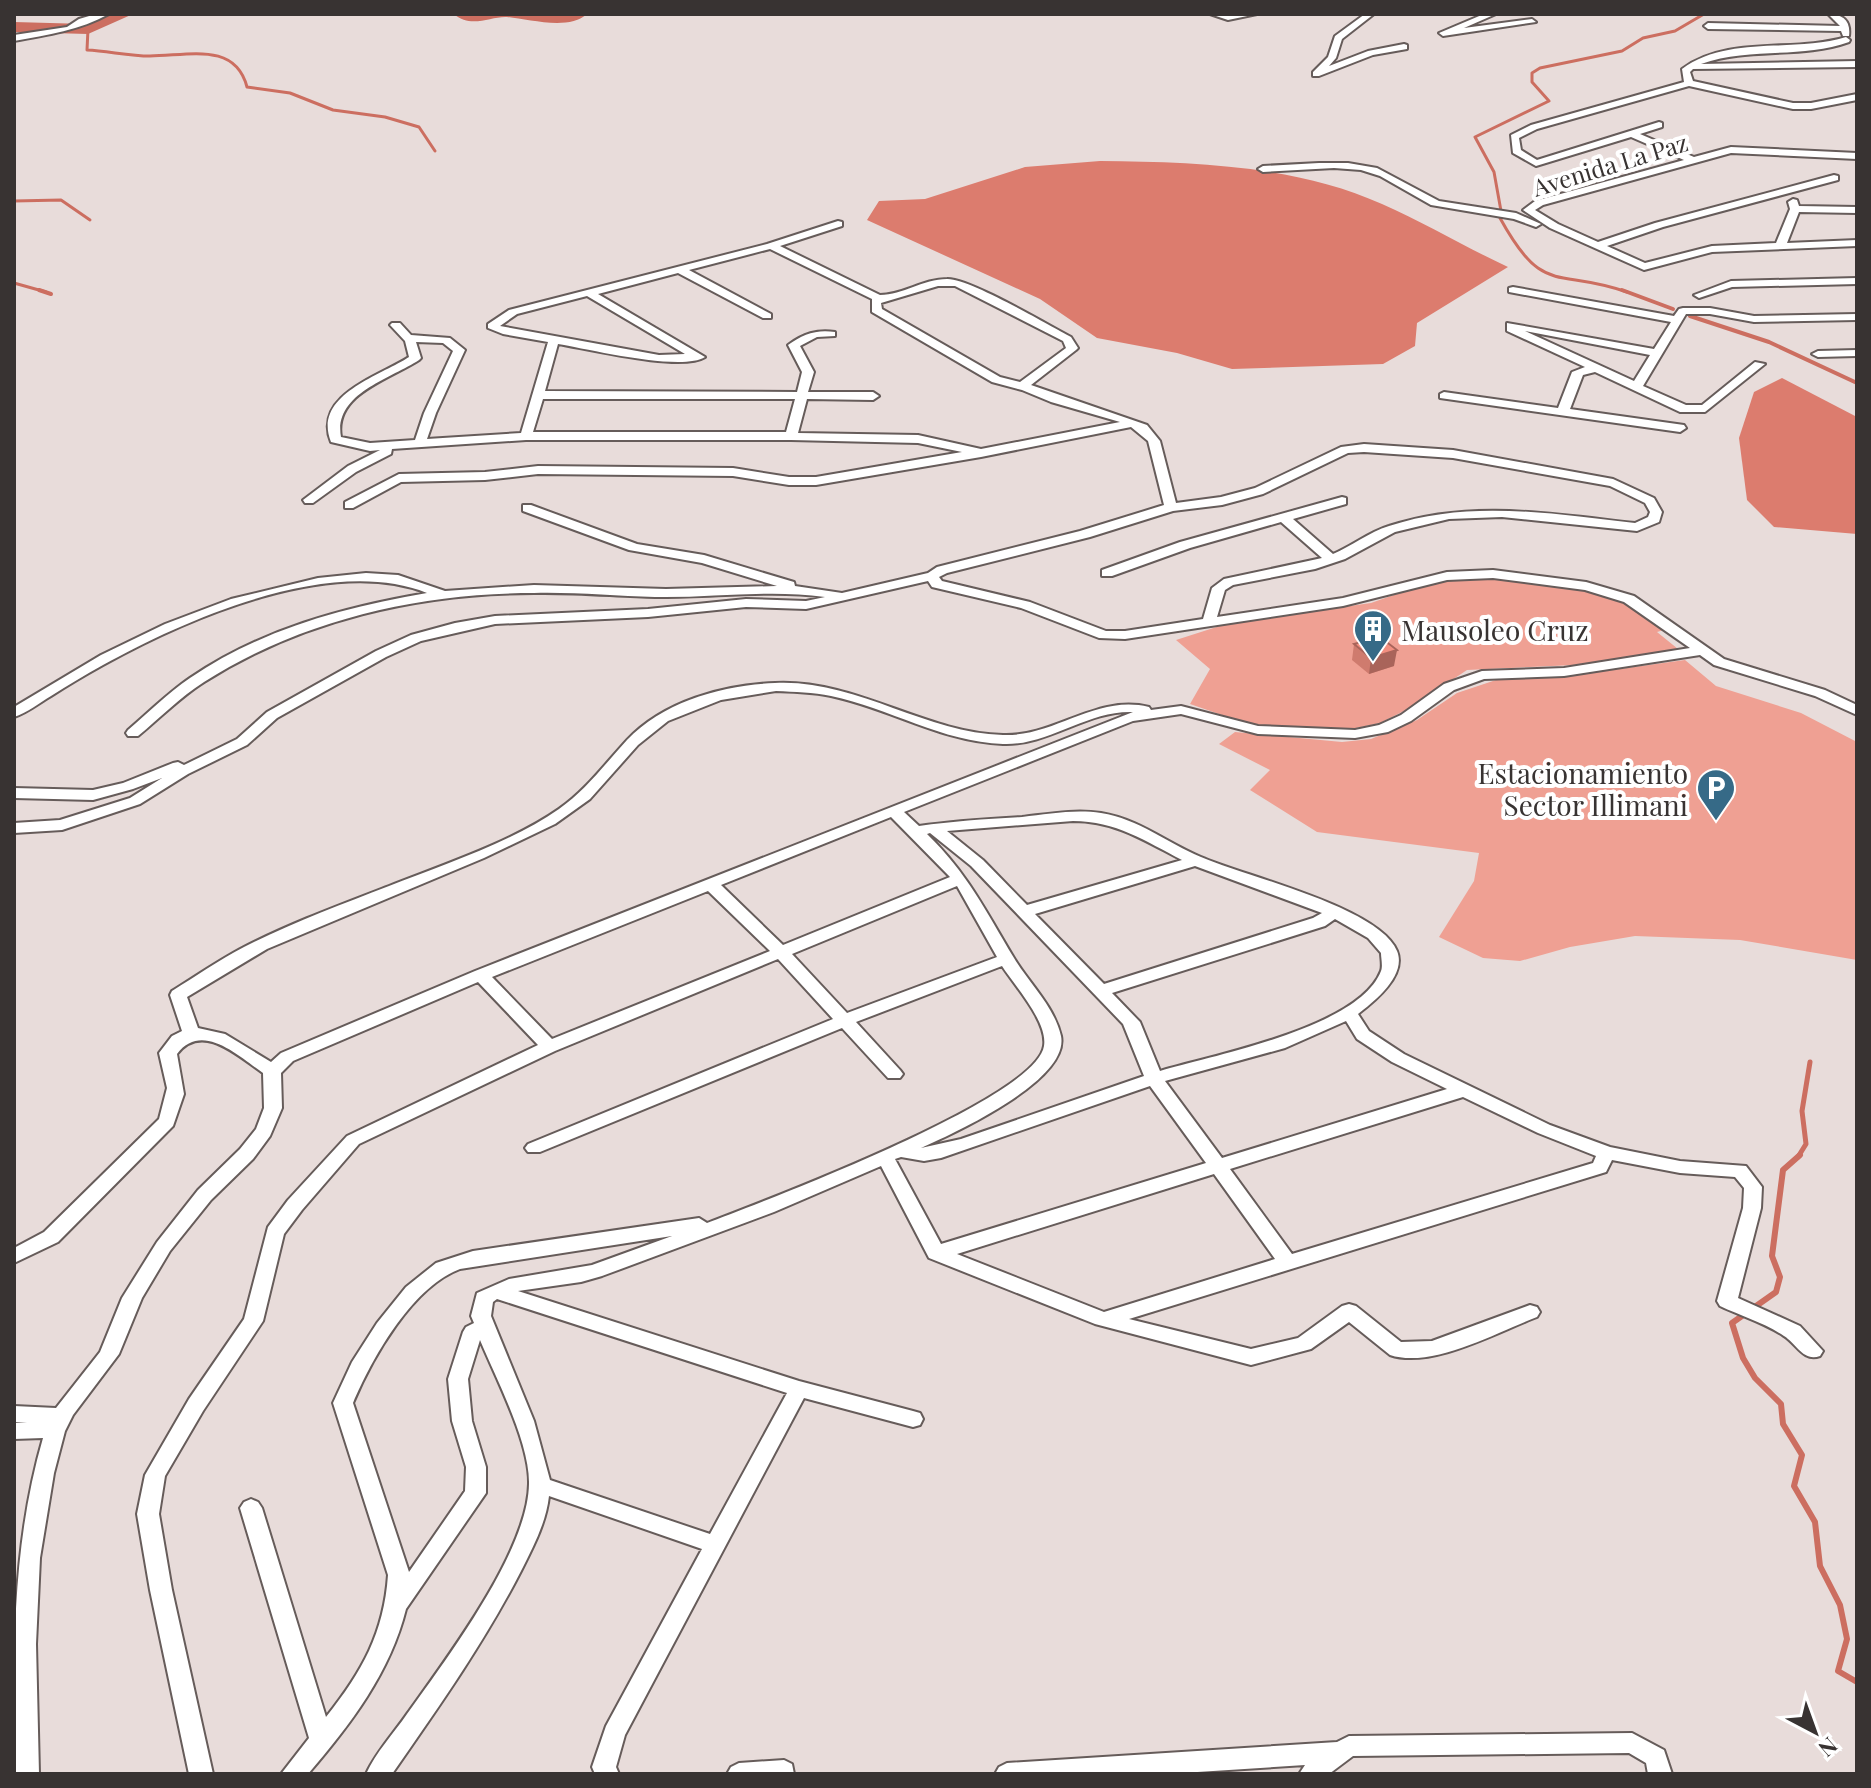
<svg xmlns="http://www.w3.org/2000/svg" width="1871" height="1788" font-family="'Playfair Display',serif">
	<style>
		.green { fill: #efa093 }
		.forest { fill: #dc7c6e }
		.lines { fill: none; stroke-linecap: round; stroke-linejoin: round }
		.stream-far3 { stroke: #cc6e60; stroke-width: 3 }
		.stream-far2 { stroke: #cc6e60; stroke-width: 4 }
		.stream-far1 { stroke: #cc6e60; stroke-width: 5 }
		.stream { stroke: #cc6e60; stroke-width: 6 }
		.river { fill: #cc6e60; fill-rule: evenodd }
		.street-casing { stroke: #665c5a; stroke-width: 4 }
		.street { fill: #fff; fill-rule: evenodd }
		.wall { fill: #cf7b6e }
		.shaded-wall { fill: #a9645a }
		.building { fill: #f18f80; stroke: #a9645a; stroke-width: 2 }
		.labels { text-anchor: middle; dominant-baseline: central; stroke-width: 8; stroke-linejoin: round; paint-order: stroke }
		.far-street-label { font-size: 24px; fill: #383332; stroke: #fff }
		.poi-label { font-size: 28px; fill: #383332; stroke: #fff; text-anchor: start }
	</style>
	<rect width="100%" height="100%" fill="#e8dcda"/>
	<g class="green">
		<path d="M1498,577L1581,589L1623,599L1667,629L1657,632L1678,649L1574,665L1467,670L1410,708L1380,723L1347,730L1251,725L1190,704L1210,669L1176,640L1229,623L1371,603L1428,583Z"/>
		<path d="M1685,660L1716,686L1801,713L1857,742V960L1740,940L1635,936L1570,947L1520,961L1483,958L1439,937L1474,881L1479,853L1317,832L1250,790L1270,770L1219,744L1235,732L1342,742L1371,739L1417,720L1457,693L1499,679L1568,676Z"/>
	</g>
	<g class="forest">
		<path d="M1100,161C1193,162 1296,165 1382,204C1425,223 1465,247 1508,267L1417,323L1415,346L1383,364L1232,369L1177,353L1097,338L1040,299L867,220L879,201L925,199L1025,167Z"/>
		<path d="M1782,378L1857,417V534L1774,527L1747,500L1739,438L1754,392Z"/>
	</g>
	<g class="lines">
		<g class="stream-far3">
			<path d="M88,29L87,50C108,51 129,56 150,56C187,56 235,41 247,87L290,93L333,110L385,117L419,127L435,151"/>
			<path d="M14,201L61,200L90,220"/>
			<path d="M1501,211L1494,172L1475,137L1549,101L1532,82V73L1540,68L1622,51L1643,38L1675,31L1704,14"/>
			<path d="M1500,218C1544,298 1556,267 1627,292"/>
			<path d="M14,283L46,292"/>
		</g>
		<g class="stream-far2">
			<path d="M39,290L51,294"/>
			<path d="M1622,290L1673,309"/>
			<path d="M1690,316L1769,342L1857,383"/>
		</g>
		<path class="stream-far1" d="M1798,1157L1806,1144L1802,1111L1810,1062"/>
		<path class="stream" d="M1800,1155L1783,1170L1772,1256L1780,1277L1776,1292L1732,1323L1743,1358L1755,1378L1781,1404L1783,1424L1802,1455L1794,1486L1815,1522L1820,1566L1840,1605L1847,1639L1838,1671L1857,1682"/>
		<g class="river">
			<path d="M109,14H133L88,34L14,32V22L86,24Z"/>
			<path d="M454,14H587C569,31 528,19 507,17C491,16 471,29 454,14Z"/>
		</g>
		<g class="street-casing">
			<g id="street">
				<path d="M96,14H109C80,30 48,35 14,41V35L67,27L79,19Z"/>
				<path d="M1210,14H1257L1228,20Z"/>
				<path d="M1365,14H1374L1342,39L1336,58L1329,66L1368,51L1404,44L1407,45V49L1373,55L1319,76H1313V72L1328,57L1335,36Z"/>
				<path d="M1484,14H1496L1464,28L1532,19L1536,22L1443,36L1439,33Z"/>
				<path d="M1828,14C1843,14 1851,21 1849,36H1843L1841,31L1708,29L1704,26L1708,23L1840,26Z"/>
				<path d="M1846,37L1850,40L1849,42C1802,59 1749,47 1701,64L1857,61V67L1693,69L1690,72L1693,81L1793,103H1811L1857,94V100L1811,109H1793L1689,86L1537,129L1519,138L1521,150L1537,160L1659,122L1662,123V127L1640,134L1694,157L1731,147L1857,153V159L1731,153L1543,205L1535,210L1558,224L1598,242L1655,223L1834,175L1838,176V180L1663,227L1607,246L1645,263L1712,246L1776,243L1790,209L1788,202L1793,199L1797,200L1799,206L1857,207V213L1799,212L1787,243L1857,240V246L1712,252L1644,270L1550,228L1523,210L1535,201L1684,160L1631,137L1536,166L1513,153L1511,135L1531,125L1684,82L1682,69C1728,35 1794,53 1846,37Z"/>
				<path d="M1319,163H1348L1377,168L1439,201L1516,213L1541,224L1536,227L1514,219L1431,205L1380,176L1361,170L1334,168L1263,172L1258,169L1263,166Z"/>
				<path d="M838,221L842,222V226L780,246L880,295C903,295 923,279 947,279C969,278 1046,324 1071,337L1078,348L1076,350L1031,385L1147,425L1160,441L1176,503L1221,497L1255,488L1341,447L1364,444L1453,450L1613,479L1654,498L1662,512L1659,522L1637,531L1502,517L1449,519L1395,532L1345,559L1315,569L1233,585L1225,590L1217,617L1343,598L1447,572L1493,570L1586,582L1634,596L1724,659L1825,690L1857,705V715L1815,696L1714,665L1700,655L1564,676L1484,679L1454,690L1411,721L1388,732L1355,738L1258,734L1181,714L1133,721L904,812L919,826C953,821 987,819 1022,817C1048,814 1075,809 1101,813C1139,819 1167,843 1201,857C1244,876 1379,907 1397,951C1407,975 1375,1001 1358,1014L1369,1031L1404,1054L1550,1125L1610,1147L1680,1161L1746,1166L1762,1187L1761,1208L1738,1298L1800,1326L1823,1351L1820,1356C1803,1362 1797,1344 1784,1336C1765,1323 1741,1316 1720,1306L1717,1301L1743,1208L1744,1188L1735,1177L1680,1173L1612,1160L1606,1172L1129,1319L1251,1349L1298,1338L1342,1306L1349,1304L1356,1306L1401,1342L1432,1341L1530,1305L1537,1307L1540,1312L1537,1317C1497,1332 1432,1369 1390,1355L1349,1322L1311,1349L1251,1365L1095,1324L929,1258L881,1166L774,1212L602,1276L581,1282L518,1291L799,1381L913,1411L920,1413L923,1419L920,1425L913,1427L804,1398L625,1735L616,1767L619,1774H595L592,1767L606,1726L702,1549L549,1496C546,1523 533,1547 521,1571C484,1643 438,1708 392,1774H366C376,1752 394,1733 407,1714C447,1658 528,1551 529,1484C530,1443 496,1378 480,1340L468,1379L472,1421L486,1467V1493L406,1609C390,1673 350,1725 308,1774H281L309,1738L240,1508L244,1502L251,1499L258,1502L262,1508L326,1717C362,1672 384,1633 388,1575L333,1403L352,1362L377,1323L406,1287L436,1263L473,1251L699,1218L707,1223C762,1202 1036,1099 1044,1046C1048,1022 1015,986 1002,966L856,1022L900,1070L903,1074L900,1078H888L842,1028L540,1152H528L525,1148L528,1144L833,1019L778,959L555,1051L359,1144L302,1210L284,1234L263,1321L203,1411L165,1476L159,1514L172,1590L213,1774H189L150,1590L137,1514L145,1475L189,1399L244,1319L268,1227L288,1200L347,1136L538,1045L478,982L293,1061L281,1073L282,1108L270,1136L253,1159L211,1200L170,1251L142,1298L119,1354L73,1415L65,1431L54,1473L40,1558L36,1644L39,1774H15C13,1660 11,1548 43,1438L14,1439V1423H27L14,1422V1406L56,1408L100,1352L122,1298L157,1242L198,1190L240,1149L256,1129L264,1108L263,1073C238,1056 202,1021 177,1054L184,1094L173,1126L58,1242L14,1263V1248L44,1232L159,1119L167,1088L159,1053L172,1036L182,1031L170,995L172,991C196,976 219,960 244,947C291,923 340,905 389,886C442,865 512,842 559,809C586,790 605,764 627,740C664,701 723,685 775,683C856,679 924,733 1003,735C1055,737 1096,694 1149,707L1151,710L1181,706L1258,726L1355,730L1379,725L1401,715L1444,684L1482,671L1564,668L1690,648L1624,602L1585,590L1493,578L1447,580L1343,606L1125,639L1099,638L1021,608L932,587L928,581L806,609L746,607L648,617L495,624L421,641L386,657L277,718L247,745L188,774L140,804L62,830L14,833V823L60,820L130,798L162,778L133,789L93,800L14,798V788L93,790L123,783L173,763L178,762L184,765L237,739L267,712L376,651L411,635L455,623L495,616L648,609L746,599L806,601L825,597C769,589 712,598 655,597C615,596 574,592 534,593C419,593 301,620 204,682C180,697 160,718 138,736H128L126,733L128,730C148,713 168,693 190,678C260,630 344,607 427,593C332,555 188,618 103,665C85,675 68,685 51,696C39,703 27,713 14,717V707L101,655L165,624L231,599L318,578L366,573L398,575L445,591L534,585L666,589L777,586L702,563L629,550L523,511V505H531L637,544L704,555L794,582L795,586L842,593L928,573L937,567L1080,531L1164,505L1148,441L1131,427L981,457L816,485H789L733,476L538,474L485,480L401,482L353,508H345V502L399,474L485,472L538,466L733,468L789,477H816L962,452L918,443L791,440H526L392,449L391,454L356,472L313,503H305L303,500L348,466L380,450L370,451L331,442C312,395 380,376 409,357L405,341L390,325L392,323H400L411,335L450,338L465,350L436,413L427,439L521,433L548,342L503,334L488,328V324L509,310L767,244ZM770,249L872,299V312L992,382L1022,390L1051,402L1120,422L981,449L918,435L798,433L807,399L873,400L879,396L873,392H808L814,372L800,346L817,337L835,336V332C817,329 803,334 788,345L802,372L797,392L545,391L558,344C588,349 682,372 705,357L598,294L678,273L763,318H771V314L689,270ZM938,286H955L1063,341L1066,348L1020,382L1000,377L882,309L881,303ZM587,296L685,354L659,355L500,326L517,314ZM416,342L443,343L453,351L424,413L415,440L370,443L341,437C333,394 390,379 419,360L421,358ZM543,399H795L786,432H533ZM1364,452L1453,458L1610,486L1645,503L1650,512L1648,517L1635,523C1552,514 1470,499 1389,526C1369,532 1352,546 1333,554L1293,519L1346,504V498L1342,497L1180,542L1102,570V576H1112L1190,548L1281,522L1322,558L1224,579L1212,588L1203,619L1125,631H1106L1030,602L942,581L939,577L947,573L1090,537L1173,511L1222,505L1263,494L1348,453ZM776,691C795,692 813,692 831,696C889,708 942,742 1003,744C1048,746 1088,710 1133,712L475,971L281,1053L271,1062L225,1034L198,1028L187,997L267,949L484,858L555,824L590,799L638,745L668,721L721,700ZM891,817L950,877L783,945L721,885ZM1073,821C1116,821 1145,841 1182,860L1027,905L983,860L947,831ZM930,833L971,866L1123,1024L1144,1076L961,1139L921,1148C955,1133 1070,1080 1061,1036C1054,1006 1029,983 1014,958C985,910 968,874 927,834ZM1195,866L1322,913L1313,918L1104,984L1035,914ZM957,886L997,957L847,1013L792,954ZM708,891L770,951L552,1039L492,977ZM1335,919L1368,938L1381,953C1381,958 1383,966 1381,971C1359,1028 1213,1055 1160,1071L1140,1022L1112,993L1325,926ZM1346,1021L1357,1039L1392,1062L1447,1089L1222,1158L1165,1081L1285,1048ZM1150,1086L1206,1163L941,1244L895,1159L901,1157L924,1161L941,1158ZM1463,1097L1538,1133L1596,1156L1593,1163L1292,1254L1230,1169ZM1214,1174L1275,1259L1104,1312L957,1254ZM672,1236L592,1265L509,1279L477,1293L471,1316L474,1323L466,1327L463,1332L448,1379L452,1421L466,1467L465,1491L409,1572L353,1403C372,1358 412,1287 460,1269ZM497,1299L787,1393L710,1534L550,1480L534,1421L491,1316L493,1302Z"/>
				<path d="M1857,278V284L1732,287L1699,298L1694,295L1731,281Z"/>
				<path d="M1513,287L1674,316L1679,309L1683,308H1710L1754,316L1857,314V320L1754,322L1710,314H1686L1643,386L1686,405H1702L1755,362L1765,364L1705,412H1680L1595,372L1583,375L1570,409L1684,425L1686,428L1680,432L1440,398V394L1444,392L1558,408L1572,372L1585,367L1507,331V323L1654,349L1671,322L1509,292V288ZM1525,331L1650,355L1634,381Z"/>
				<path d="M1857,350V356L1818,357L1812,354L1818,351Z"/>
				<path d="M1632,1733L1664,1750L1672,1774H1648L1646,1763L1629,1753L1353,1756L1329,1774H1299L1305,1765L1166,1774H995L999,1767L1007,1763L1337,1742L1349,1736Z"/>
				<path d="M784,1760L792,1764L794,1774H727L731,1767L739,1763Z"/>
			</g>
		</g>
		<use href="#street" class="street"/>
	</g>
	<path class="wall" d="M1354,644L1394,666L1369,674L1352,660Z"/>
	<path class="shaded-wall" d="M1397,650L1394,666L1369,674L1371,658Z"/>
	<path class="building" d="M1380,637L1397,650L1371,658L1354,644Z"/>
	<defs>
		<g id="building-pin" transform="scale(2)"><path d="M0 17L-7.5 6A9.5 9.5 0 1 1 7.5 6Z" fill="#366a87" stroke="#fff"/><path d="M-4-6H4V6H1V3H-1V6H-4ZM-2.5-4.3h1.7v1.8h-1.7ZM.8-4.3h1.7v1.8H.8ZM-2.5-1h1.7V.8h-1.7ZM.8-1h1.7V.8H.8Z" fill="#fff"/></g>
		<g id="parking-pin" transform="scale(2)"><path d="M0 17L-7.5 6A9.5 9.5 0 1 1 7.5 6Z" fill="#366a87" stroke="#fff"/><path d="M-3.5-5.5H1a3.5 3.5 0 0 1 0 7H-1V5.5H-3.5ZM-1-3.4V-.6H.8a1.4 1.4 0 0 0 0-2.8Z" fill="#fff"/></g>
	</defs>
	<g fill-rule="evenodd">
		<use href="#building-pin" x="1373" y="629"/>
		<use href="#parking-pin" x="1716" y="788"/>
	</g>
	<g class="labels">
		<g class="far-street-label">
			<text transform="translate(1610 164) rotate(-17)">Avenida La Paz</text>
		</g>
		<g class="poi-label">
			<text x="1401" y="629">Mausoleo Cruz</text>
			<text x="1688" y="772" text-anchor="end">Estacionamiento<tspan x="1688" dy="32">Sector Illimani</tspan></text>
		</g>
	</g>
	<rect width="1871" height="1788" fill="none" stroke="#383332" stroke-width="32"/>
	<g transform="translate(1815 1732) rotate(139)" stroke="#ffffff" stroke-width="6" paint-order="stroke">
	<path d="M0-6L14 30L0 20L-14 30Z" fill="#383332"/>
	<text y="-12" font-size="22" font-weight="bold" text-anchor="middle" fill="#383332">N</text>
	</g>
</svg>
